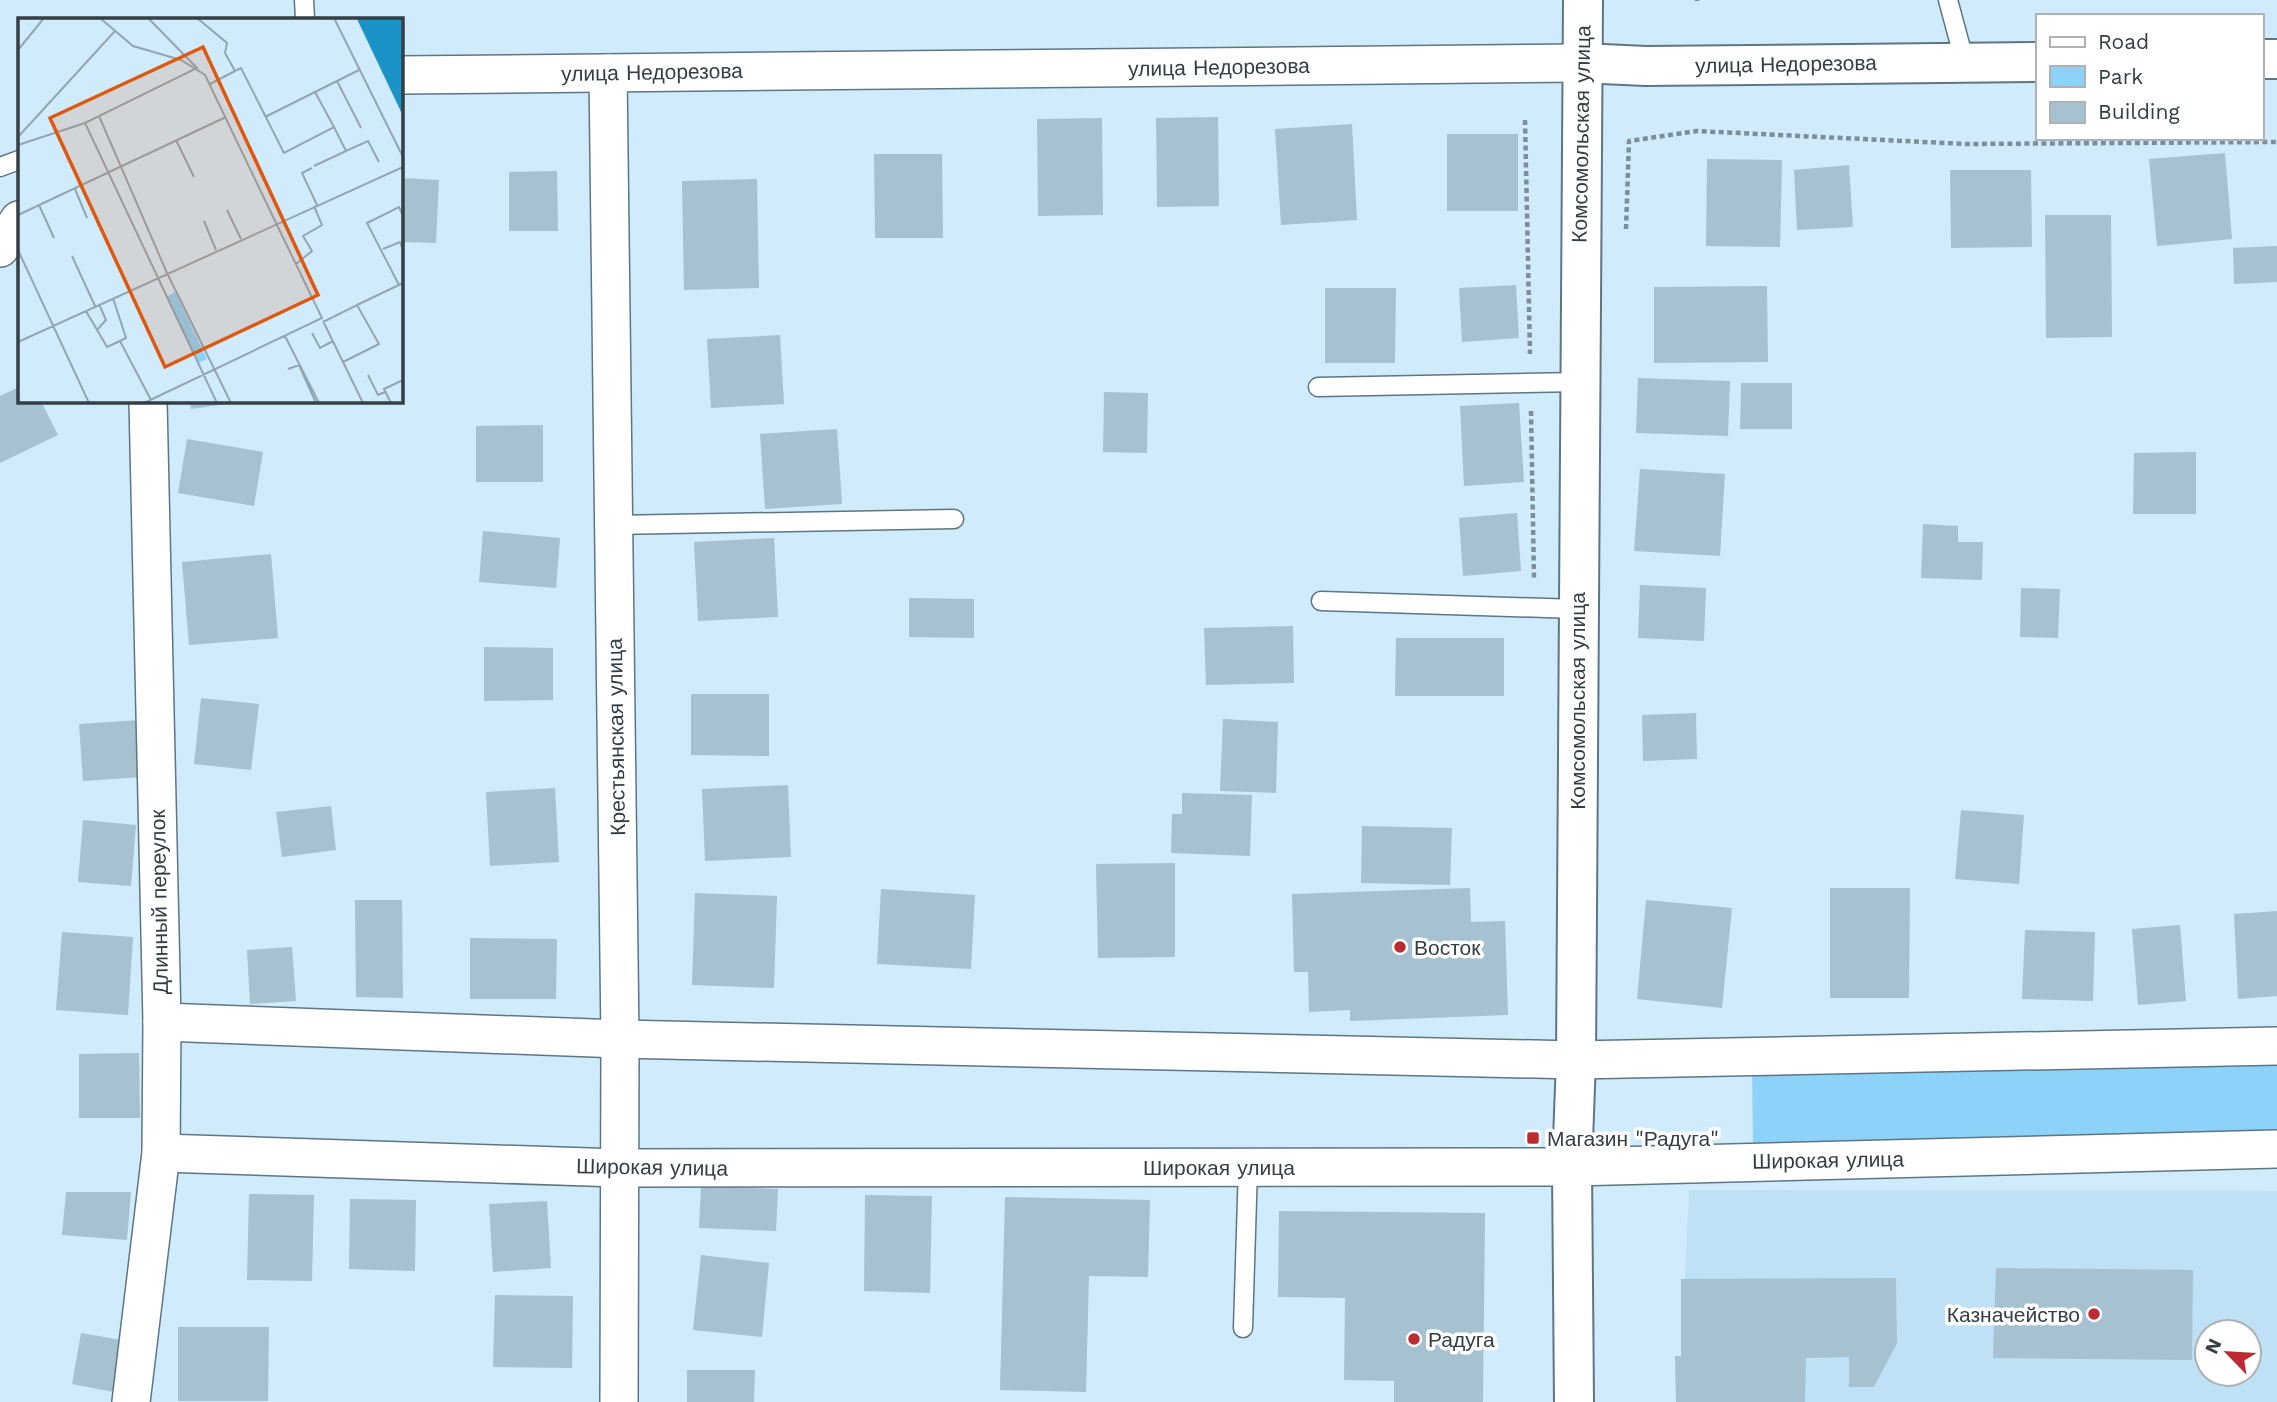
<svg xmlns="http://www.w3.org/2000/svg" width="2277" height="1402" font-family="'Work Sans',sans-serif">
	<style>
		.built { fill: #bee1f5; fill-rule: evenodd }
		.green { fill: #8cd2f9 }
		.building { fill: #a6c1d0 }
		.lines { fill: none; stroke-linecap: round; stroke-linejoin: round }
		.lane-casing { stroke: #5e7684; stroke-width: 21 }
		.street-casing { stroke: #5e7684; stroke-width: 40 }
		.secondary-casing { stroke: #5e7684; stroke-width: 42 }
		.path { stroke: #7c8e99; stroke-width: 4.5; stroke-dasharray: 5 3.5; stroke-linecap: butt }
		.lane { stroke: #fff; stroke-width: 18 }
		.street { stroke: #fff; stroke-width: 37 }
		.secondary { stroke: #fff; stroke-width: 38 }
		.poi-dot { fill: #bb2b31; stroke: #fff; stroke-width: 2.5 }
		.labels { text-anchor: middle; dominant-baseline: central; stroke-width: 7; stroke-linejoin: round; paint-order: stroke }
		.street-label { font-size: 21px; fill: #343e45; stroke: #fff }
		.poi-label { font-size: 21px; fill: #343e45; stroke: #fff; text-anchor: start }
		.inset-road { fill: none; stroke: #92a6b2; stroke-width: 2 }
		.view { fill: #df580f; fill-opacity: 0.15; stroke: #df580f; stroke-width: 3.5 }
		.inset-edge { fill: none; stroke: #343e45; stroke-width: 3.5 }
	</style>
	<rect width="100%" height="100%" fill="#d0ebfb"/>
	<path class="built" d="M1689,1190L2277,1191V1402H1679ZM2207,1332H2249V1374H2207Z"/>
	<path class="green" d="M2277,1061V1144L1753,1150L1752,1067Z"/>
	<g class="building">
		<path d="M1218,117L1219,206L1157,207L1156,118Z"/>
		<path d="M1102,118L1103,215L1038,216L1037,119Z"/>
		<path d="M1352,124L1357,220L1281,225L1275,129Z"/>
		<rect x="1447" y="134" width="71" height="77"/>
		<path d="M2225,153L2232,239L2157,246L2149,159Z"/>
		<path d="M874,154H942L943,238H875Z"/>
		<path d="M1707,159L1782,160L1780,247L1706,246Z"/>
		<path d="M1849,165L1853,227L1797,230L1794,170Z"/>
		<path d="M1950,170H2031L2032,247L1951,248Z"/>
		<path d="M557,171L558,231H509V172Z"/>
		<path d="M401,178L439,180L436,243L401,242Z"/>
		<path d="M757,179L759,288L684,290L682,181Z"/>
		<path d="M2045,215H2111L2112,337L2046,338Z"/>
		<path d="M2277,246V282L2234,284L2233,248Z"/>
		<path d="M1516,285L1519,338L1462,342L1459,288Z"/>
		<path d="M1767,286L1768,362L1654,363V287Z"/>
		<path d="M1325,288H1396L1395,363H1325Z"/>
		<path d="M780,335L784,404L711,408L707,339Z"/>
		<path d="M1638,378L1730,381L1728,436L1636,433Z"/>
		<path d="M1741,383H1792V429H1740Z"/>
		<path d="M19,387V401H41L58,435L0,463V396Z"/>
		<path d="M1104,392L1148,393L1147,453L1103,452Z"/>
		<path d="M190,401H235V403L191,409Z"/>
		<path d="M1519,403L1524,482L1464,486L1460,406Z"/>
		<path d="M543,425V482H476V426Z"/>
		<path d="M837,429L842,504L765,509L760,434Z"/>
		<path d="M187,439L263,452L254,506L178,493Z"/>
		<path d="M2196,452V514H2133L2134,453Z"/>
		<path d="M1640,469L1725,474L1720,556L1634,551Z"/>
		<path d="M1517,513L1521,571L1463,576L1459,518Z"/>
		<path d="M1923,524L1958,526V542H1983L1982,580L1921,578Z"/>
		<path d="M483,531L560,538L556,588L479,582Z"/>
		<path d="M774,538L778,617L698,621L694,542Z"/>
		<path d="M271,554L278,638L189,645L182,562Z"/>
		<path d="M1640,585L1706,588L1704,641L1638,638Z"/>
		<path d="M2021,588L2060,589L2058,638L2020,637Z"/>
		<path d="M909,598L974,599V638L909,637Z"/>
		<path d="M1293,626L1294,683L1206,685L1204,628Z"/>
		<path d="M1396,638H1504V696H1395Z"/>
		<path d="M484,647L553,648V700L484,701Z"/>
		<path d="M691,694H769V756L691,755Z"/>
		<path d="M201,698L259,704L251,770L194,764Z"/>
		<path d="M1696,713L1697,759L1643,761L1642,715Z"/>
		<path d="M1223,719L1278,722L1276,793L1220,791Z"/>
		<path d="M140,720L143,777L83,781L79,724Z"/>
		<path d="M788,785L791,857L705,861L702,789Z"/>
		<path d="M555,788L559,862L490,866L486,792Z"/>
		<path d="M1182,793L1252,795L1250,856L1171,853L1172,814H1182Z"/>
		<path d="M331,806L336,850L282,857L276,812Z"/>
		<path d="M1961,810L2024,815L2019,884L1955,879Z"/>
		<path d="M83,820L136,825L131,886L78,882Z"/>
		<path d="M1362,826L1452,828L1450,885L1361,883Z"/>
		<path d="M1175,863V957L1098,958L1096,864Z"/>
		<path d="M1470,888L1471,922L1505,921L1508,1015L1350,1021V1010L1309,1012L1308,972H1294L1292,894Z"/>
		<path d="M1830,888H1910L1909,998H1830Z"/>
		<path d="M881,889L975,895L971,969L877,964Z"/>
		<path d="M695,893L777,896L774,988L692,985Z"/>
		<path d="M355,900H402L403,998L356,997Z"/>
		<path d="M1646,900L1732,908L1722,1008L1637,999Z"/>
		<path d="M2277,911V996L2238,999L2234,914Z"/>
		<path d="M2180,925L2186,1001L2138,1005L2132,929Z"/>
		<path d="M2025,930L2095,932L2093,1001L2022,999Z"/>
		<path d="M62,932L133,937L128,1015L56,1010Z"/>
		<path d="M470,938L557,939L556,999H470Z"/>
		<path d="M292,947L296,1001L250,1004L247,950Z"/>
		<path d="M139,1053L140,1118H79V1054Z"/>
		<path d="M701,1186L778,1189L776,1231L699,1228Z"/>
		<path d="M66,1192H131L127,1240L62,1235Z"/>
		<path d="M249,1194L314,1195L312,1281L247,1280Z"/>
		<path d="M865,1195L932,1196L930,1293L864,1291Z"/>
		<path d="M1005,1197L1150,1200L1148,1277L1089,1276L1086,1392L1000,1390Z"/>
		<path d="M350,1199L416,1200L415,1271L349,1269Z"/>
		<path d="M547,1201L551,1268L493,1272L489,1204Z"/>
		<path d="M1279,1211L1485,1213L1483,1402H1394V1381L1344,1380L1345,1298L1278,1297Z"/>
		<path d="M701,1255L769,1263L762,1337L693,1330Z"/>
		<path d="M1996,1268L2193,1270L2192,1360L1993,1358Z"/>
		<path d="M1896,1278L1897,1343L1874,1387H1849V1357L1806,1358L1805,1402H1676L1675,1356H1681V1279Z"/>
		<path d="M495,1295L573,1296L572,1368L493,1367Z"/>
		<path d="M178,1327H269L268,1401H178Z"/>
		<path d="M81,1333L133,1342L124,1394L72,1384Z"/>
		<path d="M687,1370H755L754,1402H687Z"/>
	</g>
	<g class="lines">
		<g class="lane-casing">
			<g id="lane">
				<path d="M304,0L305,19"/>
				<path d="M1948,0L1965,63"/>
				<path d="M0,167L19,160"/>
				<path d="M1318,387L1579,382"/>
				<path d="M613,525L954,519"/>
				<path d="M1321,601L1577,609"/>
				<path d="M1243,1328L1248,1167"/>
			</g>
		</g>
		<g class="street-casing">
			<g id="street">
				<path d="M608,73L620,1039L619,1402"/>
				<path d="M401,75L1581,63"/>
				<path d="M0,248L19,220"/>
				<path d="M162,1022L620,1039L1576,1060L2277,1046"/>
				<path d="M161,1153L619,1168L1572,1167L2277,1149"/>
				<path d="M131,1402L161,1153L162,1022L148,401"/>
			</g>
		</g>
		<g class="secondary-casing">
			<g id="secondary">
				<path d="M2261,59H2277"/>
				<path d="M1581,63L1646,66L2037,62"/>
				<path d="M1574,1402L1572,1167L1576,1060L1583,0"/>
			</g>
		</g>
		<g class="path">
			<path d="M1697,0V1"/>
			<path d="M1525,120L1530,354"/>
			<path d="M1626,229L1629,141L1697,131L1966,144L2277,142"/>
			<path d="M1531,411L1534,578"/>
		</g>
		<use href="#lane" class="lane"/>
		<use href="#street" class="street"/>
		<use href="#secondary" class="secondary"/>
	</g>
	<g class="poi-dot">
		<circle cx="1400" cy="947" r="7"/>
		<rect x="1526" y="1131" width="14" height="14" rx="3.5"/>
		<circle cx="2094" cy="1314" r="7"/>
		<circle cx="1414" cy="1339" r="7"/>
	</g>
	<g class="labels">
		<g class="street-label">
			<text transform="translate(1786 64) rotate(-1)">улица Недорезова</text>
			<text transform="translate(1219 67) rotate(-1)">улица Недорезова</text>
			<text transform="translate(652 72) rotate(-1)">улица Недорезова</text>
			<text transform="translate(1581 134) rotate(-89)">Комсомольская улица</text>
			<text transform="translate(1577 701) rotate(-90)">Комсомольская улица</text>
			<text transform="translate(616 737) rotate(-91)">Крестьянская улица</text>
			<text transform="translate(159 902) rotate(-91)">Длинный переулок</text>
			<text transform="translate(1828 1160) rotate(-1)">Широкая улица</text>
			<text transform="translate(652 1167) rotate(1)">Широкая улица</text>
			<text x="1219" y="1167">Широкая улица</text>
		</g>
		<g class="poi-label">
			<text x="1414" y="947">Восток</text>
			<text x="1547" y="1138">Магазин "Радуга"</text>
			<text x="2080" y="1314" text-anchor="end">Казначейство</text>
			<text x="1428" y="1339">Радуга</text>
		</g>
	</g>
	<g transform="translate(18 18)">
		<rect width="385" height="385" fill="#d0ebfb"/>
		<path d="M157,274L189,341L180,345L148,279Z" fill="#8cd2f9"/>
		<path d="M339,0H385V98L339,1Z" fill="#1c93c7"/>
		<path class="inset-road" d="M82,0L115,28L163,42L187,57L258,205M179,0L209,25L207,35L217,53L223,50L266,135L316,109L328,133L350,123L361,144M316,0L385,139M0,32L26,0M319,63L343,110M192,66L217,53M297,74L316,109M81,98L149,255L213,385M247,99L341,52M67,105L199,385M0,119L97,13M158,122L176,159M0,127L67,105L179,50L130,0M296,148L328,133M294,150L284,155L299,187M57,171L69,200M21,187L36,220M209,192L223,221M0,197L208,99M186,203L198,232M365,231L382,224L385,232M0,232L71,385M54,238L77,288M278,246L294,233L285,218L304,207L296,188M381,267L349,205L381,189L385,198M339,287L385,265M68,293L89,329L102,323L108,320L95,280M305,303L345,385M305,304L339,287L361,326L325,344M79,312L88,302L81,286M294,315L302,330L315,323M267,318L301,385M102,323L133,382M0,324L385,149M270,351L281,347L298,385M350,357L360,377L367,374M126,385L304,300L258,205M373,385L366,371L385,362"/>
		<path class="view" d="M185,29L300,277L147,349L32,100Z"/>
		<rect width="385" height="385" class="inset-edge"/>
	</g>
	<rect x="2036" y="14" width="228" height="126" fill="#ffffff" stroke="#aeb2b5" stroke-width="2"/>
	<rect x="2050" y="37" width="35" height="10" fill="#ffffff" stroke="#aeb2b5" stroke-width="2"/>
	<text x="2098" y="49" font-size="21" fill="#343e45">Road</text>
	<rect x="2050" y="66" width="35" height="21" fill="#8cd2f9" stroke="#aeb2b5" stroke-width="2"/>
	<text x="2098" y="84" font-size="21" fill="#343e45">Park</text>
	<rect x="2050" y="102" width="35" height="21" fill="#a6c1d0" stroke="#aeb2b5" stroke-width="2"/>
	<text x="2098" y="119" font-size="21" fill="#343e45">Building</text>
	<g transform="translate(2228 1353) rotate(295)"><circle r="33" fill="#ffffff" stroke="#aeb2b5" stroke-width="2"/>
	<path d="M0-5L12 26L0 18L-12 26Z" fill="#bb2b31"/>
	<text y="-10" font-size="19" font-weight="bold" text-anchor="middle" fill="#343e45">N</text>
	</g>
</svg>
